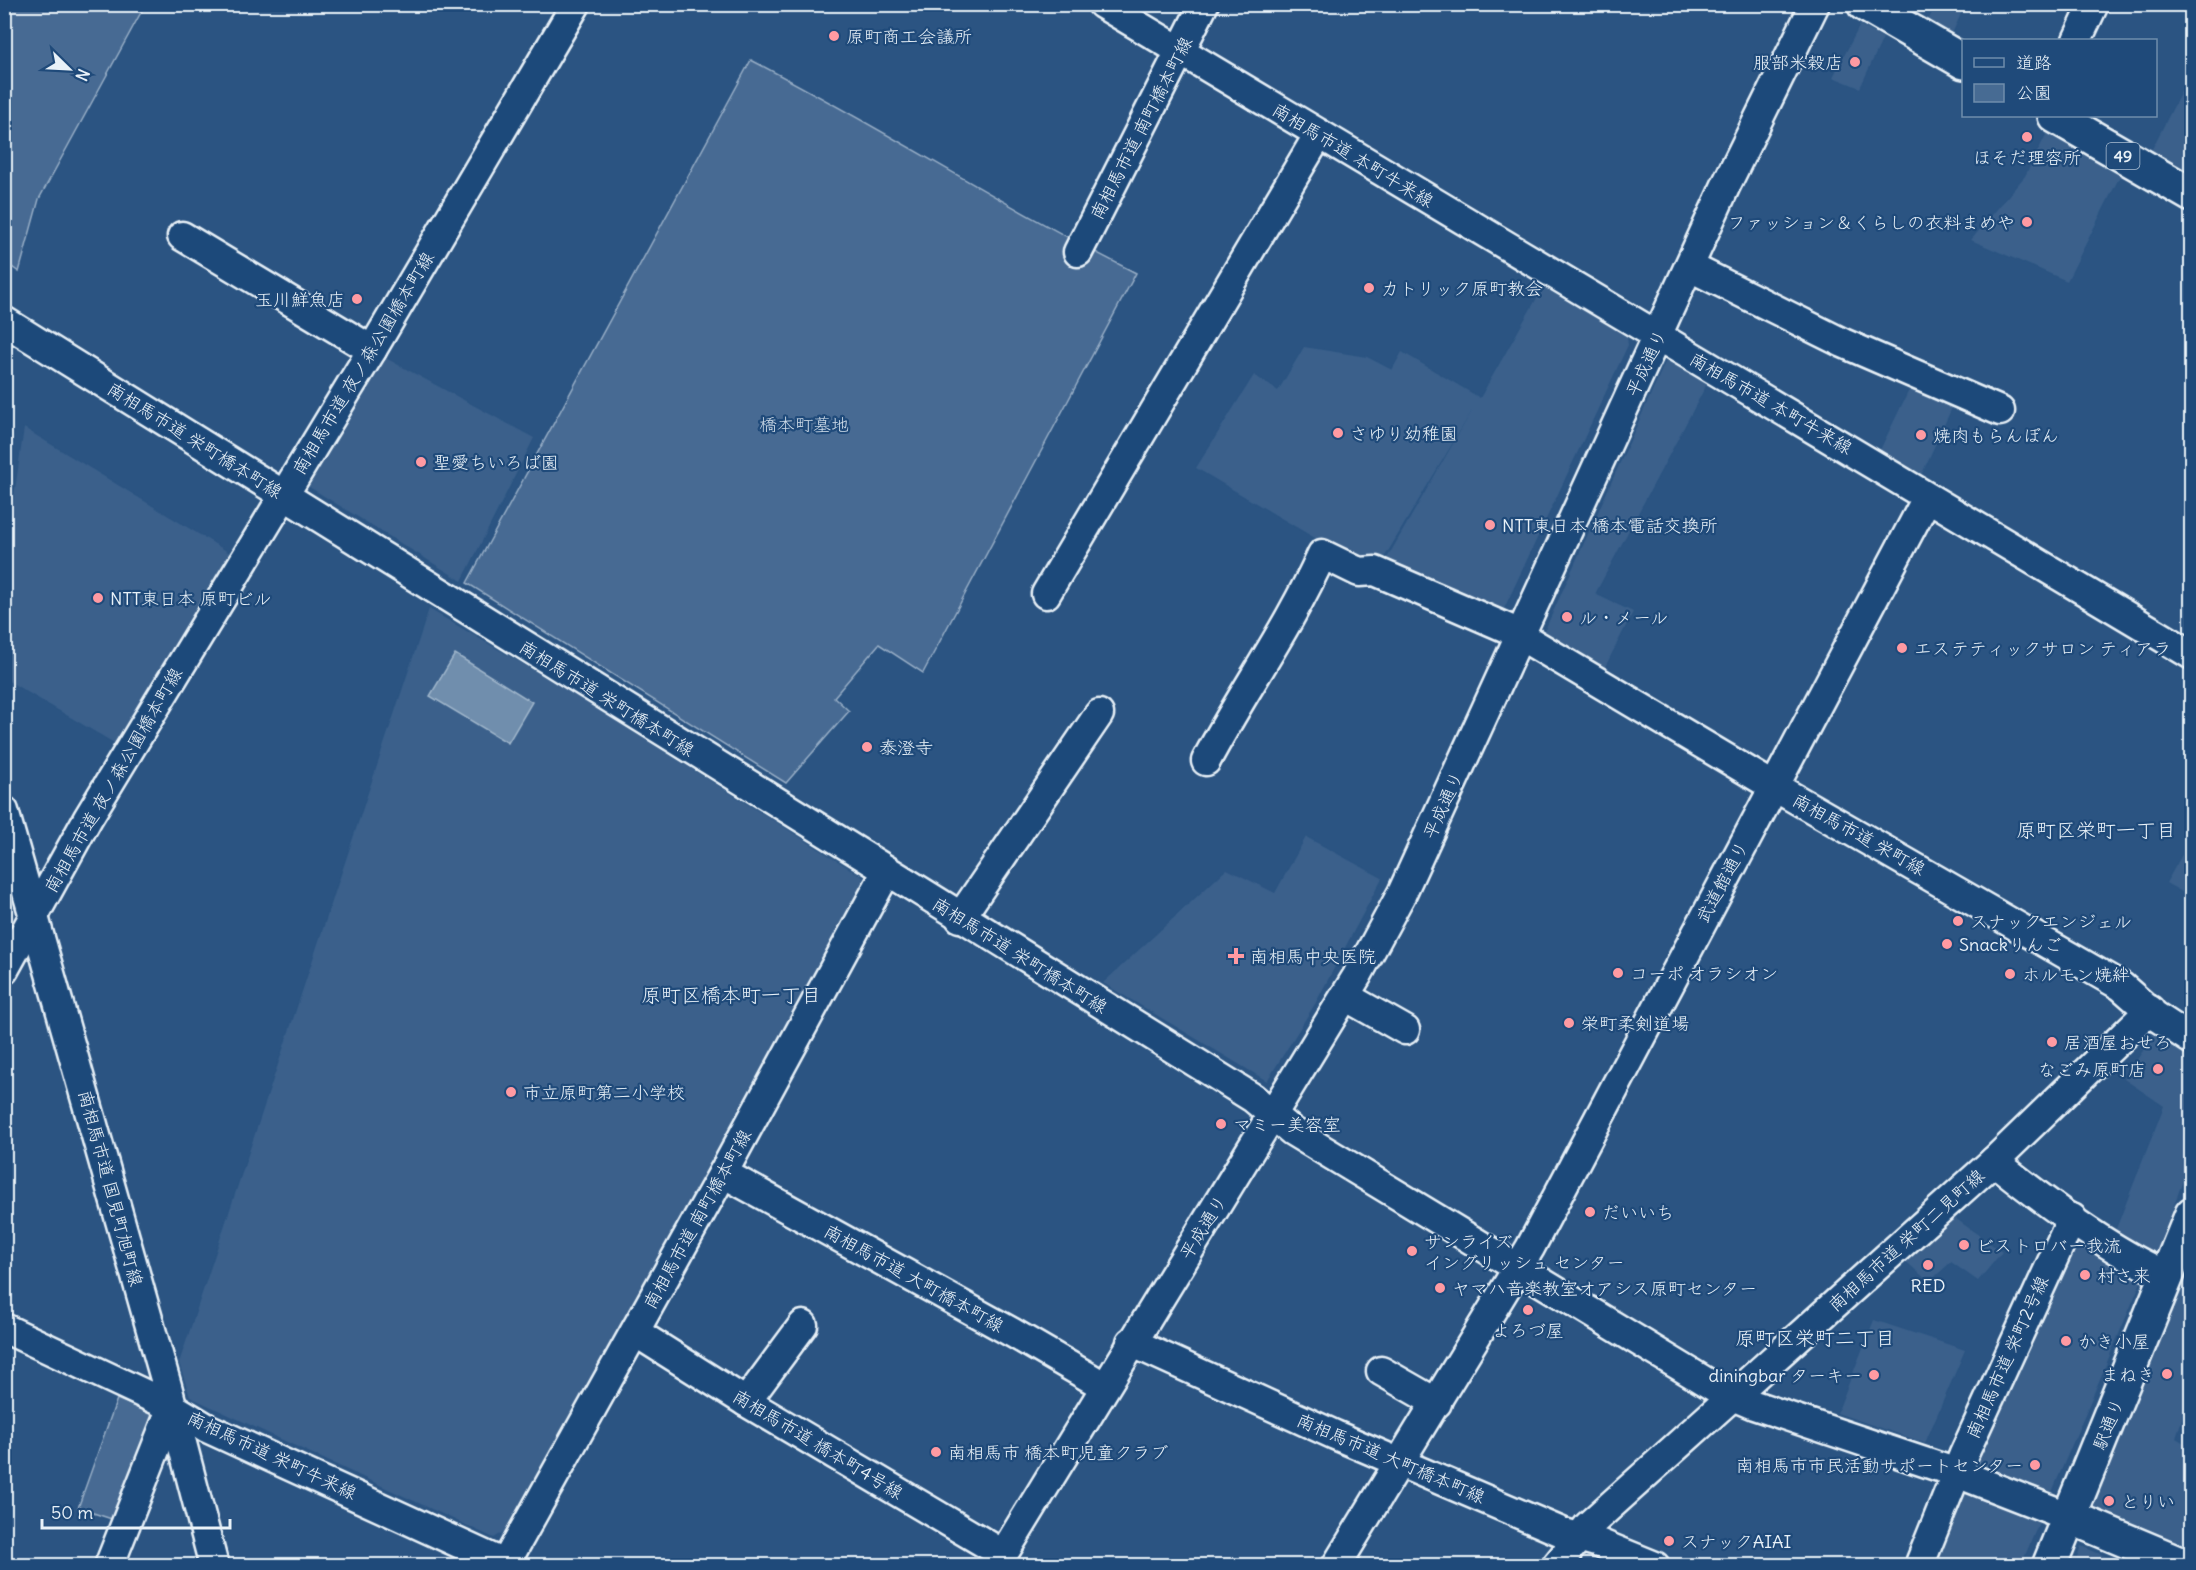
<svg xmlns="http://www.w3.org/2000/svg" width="2196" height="1570" font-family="Delius,'Klee One',sans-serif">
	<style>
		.built { fill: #3a608b }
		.green { fill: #476b93; stroke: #98aec6; stroke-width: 1.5 }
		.water { fill: #708ead; stroke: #a0b6cb; stroke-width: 1.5 }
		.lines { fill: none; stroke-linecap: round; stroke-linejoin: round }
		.minor-casing { stroke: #e8f1f8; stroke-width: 33 }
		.major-casing { stroke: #e8f1f8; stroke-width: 38 }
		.minor { stroke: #1f4a7a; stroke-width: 28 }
		.major { stroke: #1f4a7a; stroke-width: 33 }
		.poi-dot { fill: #ff9aa2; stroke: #1f4a7a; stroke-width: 2 }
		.labels { text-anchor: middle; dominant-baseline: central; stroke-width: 4.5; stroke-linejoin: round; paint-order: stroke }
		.shield { fill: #1f4a7a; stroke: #acbfd2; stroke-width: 1.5 }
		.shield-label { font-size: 16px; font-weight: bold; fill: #e8f1f8 }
		.poi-label { font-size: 18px; fill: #e8f1f8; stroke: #1f4a7a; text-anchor: start }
		.street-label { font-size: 18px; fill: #e8f1f8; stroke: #1f4a7a }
		.park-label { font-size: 18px; fill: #d0dde9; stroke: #1f4a7a }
		.neighbourhood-label { font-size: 20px; fill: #e8f1f8; stroke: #1f4a7a }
	</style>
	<rect width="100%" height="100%" fill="#2b5482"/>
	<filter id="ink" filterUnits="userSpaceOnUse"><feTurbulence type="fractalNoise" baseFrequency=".0167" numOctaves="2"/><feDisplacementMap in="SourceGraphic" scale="12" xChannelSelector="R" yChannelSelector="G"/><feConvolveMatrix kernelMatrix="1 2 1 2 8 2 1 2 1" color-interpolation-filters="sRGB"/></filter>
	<g filter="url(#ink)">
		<g class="built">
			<path d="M1936,4L1965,5L1951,36L1928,21Z"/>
			<path d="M1860,25L1883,38L1860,88L1833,77Z"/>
			<path d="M2183,88L2191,91L2192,165L2188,172L2151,151Z"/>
			<path d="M2047,133L2121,174L2067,281L1971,240L2025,176Z"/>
			<path d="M1546,282L1627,337L1628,345L1502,613L1386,560L1473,409L1384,558L1366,561L1337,551L1196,468L1254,375L1278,391L1304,347L1367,357L1392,370L1402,352L1480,398Z"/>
			<path d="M380,355L534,438L462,581L306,485Z"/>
			<path d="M1668,356L1708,382L1595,594L1633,612L1604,669L1544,632Z"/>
			<path d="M1911,386L1955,401L1920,478L1879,452Z"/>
			<path d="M24,428L233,555L116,744L5,679V558Z"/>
			<path d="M429,609L559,685L863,877L865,886L510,1528L494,1538L190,1397L179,1363Z"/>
			<path d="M1306,837L1382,878L1315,1004L1267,1081L1103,983L1227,869L1275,893Z"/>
			<path d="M2191,839V897L2166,883Z"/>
			<path d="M2155,1033L2191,1052V1159L2155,1256L2114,1234L2164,1106L2124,1079Z"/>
			<path d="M1948,1213L2002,1252L1978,1281L1951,1262L1929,1282L1901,1257Z"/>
			<path d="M2067,1233L2144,1275L2021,1565L1924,1566Z"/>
			<path d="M2185,1274L2191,1277V1391L2176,1438L2191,1447V1545L2088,1512Z"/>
			<path d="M1874,1320L1965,1350L1925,1443L1837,1413Z"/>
			<path d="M2081,1546L2126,1565H2074Z"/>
		</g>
		<g class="green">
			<path d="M4,5H145L39,199L19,272L5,262Z"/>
			<path d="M751,60C881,127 1005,207 1136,273L923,673L879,644L834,697L849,711L786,783L467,583Z"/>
			<path d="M117,1399L152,1414L156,1422L121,1522L78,1508Z"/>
		</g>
		<path class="water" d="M455,654L532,702L508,743L430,696Z"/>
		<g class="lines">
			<g class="minor-casing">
				<g id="minor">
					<path d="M1102,4L2192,655"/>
					<path d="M2077,40L2094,4"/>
					<path d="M182,236L372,350"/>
					<path d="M1078,252L1204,4"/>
					<path d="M1690,267L1843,343L2000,411"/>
					<path d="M4,321L1253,1098L1292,1131L1721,1391L1754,1405L1957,1473L2070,1517"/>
					<path d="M1046,594L1319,134"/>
					<path d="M1206,761C1243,691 1290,626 1322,554L1359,572L1375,571L1509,629L1761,779L2121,986L2154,1015L2192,1040"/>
					<path d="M4,811L167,1386L214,1566"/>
					<path d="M960,918L1099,714"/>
					<path d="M4,970L88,818L372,350L576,4"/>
					<path d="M1345,996L1405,1030"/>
					<path d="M1994,1161C2041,1199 2113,1253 2168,1276"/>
					<path d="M723,1173L1013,1333L1104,1386"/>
					<path d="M4,1328L172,1407L207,1428L509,1566"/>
					<path d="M635,1332L746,1402L1003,1554"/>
					<path d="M1131,1342L1335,1435L1564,1533L1596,1542L1655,1566"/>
					<path d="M1381,1371L1437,1403"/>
					<path d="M746,1402L803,1325"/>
					<path d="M109,1566L172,1407"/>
					<path d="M504,1566L723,1173L886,873"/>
					<path d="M996,1566L1357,976L1402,893L1726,185L1815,4"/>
					<path d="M1336,1566L1530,1248L1927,498"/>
					<path d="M1556,1566L1588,1526L1994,1161L2150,1010"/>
					<path d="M1919,1566L1964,1454L2072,1218"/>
				</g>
			</g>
			<g class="major-casing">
				<g id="major">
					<path d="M1864,4L1964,62"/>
					<path d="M2055,116L2192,195"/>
					<path d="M2070,1517L2187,1566"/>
					<path d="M2049,1566L2192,1214"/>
				</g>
			</g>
			<use href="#minor" class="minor"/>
			<use href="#major" class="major"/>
		</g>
	</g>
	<g class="poi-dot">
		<circle cx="834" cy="36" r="6"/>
		<circle cx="1855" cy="62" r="6"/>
		<circle cx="2027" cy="137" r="6"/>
		<circle cx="2027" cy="222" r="6"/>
		<circle cx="1369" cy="288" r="6"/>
		<circle cx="357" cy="299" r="6"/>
		<circle cx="1338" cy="433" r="6"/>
		<circle cx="1921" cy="435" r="6"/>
		<circle cx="421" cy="462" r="6"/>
		<circle cx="1490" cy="525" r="6"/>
		<circle cx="98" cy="598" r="6"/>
		<circle cx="1567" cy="617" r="6"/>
		<circle cx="1902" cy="648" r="6"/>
		<circle cx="867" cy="747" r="6"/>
		<circle cx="1958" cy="921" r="6"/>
		<circle cx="1947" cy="944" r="6"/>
		<path d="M1233 947h6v6h6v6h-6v6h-6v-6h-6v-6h6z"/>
		<circle cx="1618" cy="973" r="6"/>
		<circle cx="2010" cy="974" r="6"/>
		<circle cx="1569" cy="1023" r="6"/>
		<circle cx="2052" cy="1042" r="6"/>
		<circle cx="2158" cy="1069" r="6"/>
		<circle cx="511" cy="1092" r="6"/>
		<circle cx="1221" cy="1124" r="6"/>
		<circle cx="1590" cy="1212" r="6"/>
		<circle cx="1964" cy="1245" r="6"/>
		<circle cx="1412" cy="1251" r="6"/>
		<circle cx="1928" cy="1265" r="6"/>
		<circle cx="2085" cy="1275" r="6"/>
		<circle cx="1440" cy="1288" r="6"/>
		<circle cx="1528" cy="1310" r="6"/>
		<circle cx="2066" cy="1341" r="6"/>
		<circle cx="2167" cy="1374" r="6"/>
		<circle cx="1874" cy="1375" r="6"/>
		<circle cx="936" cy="1452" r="6"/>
		<circle cx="2035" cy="1465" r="6"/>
		<circle cx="2109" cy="1501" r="6"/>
		<circle cx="1669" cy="1541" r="6"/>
	</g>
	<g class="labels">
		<rect class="shield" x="2106.5" y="143" width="33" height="26" rx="4.5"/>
		<g class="shield-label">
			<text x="2123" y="156">49</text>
		</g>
		<g class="poi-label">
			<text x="846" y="36">原町商工会議所</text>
			<text x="1843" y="62" text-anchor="end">服部米穀店</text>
			<text x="2027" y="157" text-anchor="middle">ほそだ理容所</text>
			<text x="2015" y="222" text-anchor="end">ファッション＆くらしの衣料まめや</text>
			<text x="1381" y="288">カトリック原町教会</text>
			<text x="345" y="299" text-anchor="end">玉川鮮魚店</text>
			<text x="1350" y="433">さゆり幼稚園</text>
			<text x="1933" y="435">焼肉もらんぼん</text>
			<text x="433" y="462">聖愛ちいろば園</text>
			<text x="1502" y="525">NTT東日本 橋本電話交換所</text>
			<text x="110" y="598">NTT東日本 原町ビル</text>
			<text x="1579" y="617">ル・メール</text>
			<text x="1914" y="648">エステティックサロン ティアラ</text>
			<text x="879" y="747">泰澄寺</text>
			<text x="1970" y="921">スナックエンジェル</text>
			<text x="1959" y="944">Snackりんご</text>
			<text x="1250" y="956">南相馬中央医院</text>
			<text x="1630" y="973">コーポ オラシオン</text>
			<text x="2022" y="974">ホルモン焼絆</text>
			<text x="1581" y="1023">栄町柔剣道場</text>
			<text x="2064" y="1042">居酒屋おせろ</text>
			<text x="2146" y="1069" text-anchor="end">なごみ原町店</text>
			<text x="523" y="1092">市立原町第二小学校</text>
			<text x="1233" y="1124">マミー美容室</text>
			<text x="1602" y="1212">だいいち</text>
			<text x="1424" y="1241">サンライズ<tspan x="1424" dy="21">イングリッシュ センター</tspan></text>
			<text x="1976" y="1245">ビストロバー我流</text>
			<text x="2097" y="1275">村さ来</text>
			<text x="1928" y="1285" text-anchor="middle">RED</text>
			<text x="1452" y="1288">ヤマハ音楽教室オアシス原町センター</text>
			<text x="1528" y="1330" text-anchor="middle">よろづ屋</text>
			<text x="2078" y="1341">かき小屋</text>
			<text x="2155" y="1374" text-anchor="end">まねき</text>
			<text x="1862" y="1375" text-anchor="end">diningbar ターキー</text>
			<text x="948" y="1452">南相馬市 橋本町児童クラブ</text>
			<text x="2023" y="1465" text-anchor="end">南相馬市市民活動サポートセンター</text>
			<text x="2121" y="1501">とりい</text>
			<text x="1681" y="1541">スナックAIAI</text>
		</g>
		<g class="street-label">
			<text transform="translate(1141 128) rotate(-63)">南相馬市道 南町橋本町線</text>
			<text transform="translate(1353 155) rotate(31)">南相馬市道 本町牛来線</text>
			<text transform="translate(363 363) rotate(-59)">南相馬市道 夜ノ森公園橋本町線</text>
			<text transform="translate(1646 363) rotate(-65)">平成通り</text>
			<text transform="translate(1771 403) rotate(30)">南相馬市道 本町牛来線</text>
			<text transform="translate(195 440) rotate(32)">南相馬市道 栄町橋本町線</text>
			<text transform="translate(607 698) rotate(32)">南相馬市道 栄町橋本町線</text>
			<text transform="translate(113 780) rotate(-60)">南相馬市道 夜ノ森公園橋本町線</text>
			<text transform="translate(1443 805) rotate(-66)">平成通り</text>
			<text transform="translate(1859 834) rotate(29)">南相馬市道 栄町線</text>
			<text transform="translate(1722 882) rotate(-62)">武道館通り</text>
			<text transform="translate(1020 955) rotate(32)">南相馬市道 栄町橋本町線</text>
			<text transform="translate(111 1188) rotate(75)">南相馬市道 国見町旭町線</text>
			<text transform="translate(697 1219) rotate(-61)">南相馬市道 南町橋本町線</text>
			<text transform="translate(1203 1227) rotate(-58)">平成通り</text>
			<text transform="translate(1906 1240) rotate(-42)">南相馬市道 栄町二見町線</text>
			<text transform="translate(914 1278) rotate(29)">南相馬市道 大町橋本町線</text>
			<text transform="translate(2007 1357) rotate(-66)">南相馬市道 栄町2号線</text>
			<text transform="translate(2108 1424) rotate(-68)">駅通り</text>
			<text transform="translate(818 1444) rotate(31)">南相馬市道 橋本町4号線</text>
			<text transform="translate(272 1455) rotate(25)">南相馬市道 栄町牛来線</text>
			<text transform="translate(1391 1458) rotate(23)">南相馬市道 大町橋本町線</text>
		</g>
		<g class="park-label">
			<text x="804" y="424">橋本町墓地</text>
		</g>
		<g class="neighbourhood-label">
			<text x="2096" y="829">原町区栄町一丁目</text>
			<text x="731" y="994">原町区橋本町一丁目</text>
			<text x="1815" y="1337">原町区栄町二丁目</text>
		</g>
	</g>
	<rect width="2196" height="1570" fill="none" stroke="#1f4a7a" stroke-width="24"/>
	<rect x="12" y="12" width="2172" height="1546" fill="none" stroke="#e8f1f8" stroke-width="2" filter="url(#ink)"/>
	<rect x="1962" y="39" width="195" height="78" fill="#1f4a7a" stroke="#6f8dac" stroke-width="1.5"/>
	<rect x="1974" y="58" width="30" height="9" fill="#1f4a7a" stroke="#6f8dac" stroke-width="1.5"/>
	<text x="2016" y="69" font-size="18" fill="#e8f1f8">道路</text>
	<rect x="1974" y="84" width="30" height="18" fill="#476b93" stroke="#6f8dac" stroke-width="1.5"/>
	<text x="2016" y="99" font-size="18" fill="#e8f1f8">公園</text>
	<g transform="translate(69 69) rotate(114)" stroke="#1f4a7a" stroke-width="4.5" paint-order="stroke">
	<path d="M0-4.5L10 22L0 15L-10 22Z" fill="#e8f1f8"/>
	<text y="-9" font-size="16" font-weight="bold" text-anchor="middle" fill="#e8f1f8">N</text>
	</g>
	<path d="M42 1519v9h188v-9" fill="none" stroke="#e8f1f8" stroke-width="3"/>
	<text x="51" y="1519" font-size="18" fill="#e8f1f8" stroke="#1f4a7a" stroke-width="4.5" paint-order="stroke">50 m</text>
</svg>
